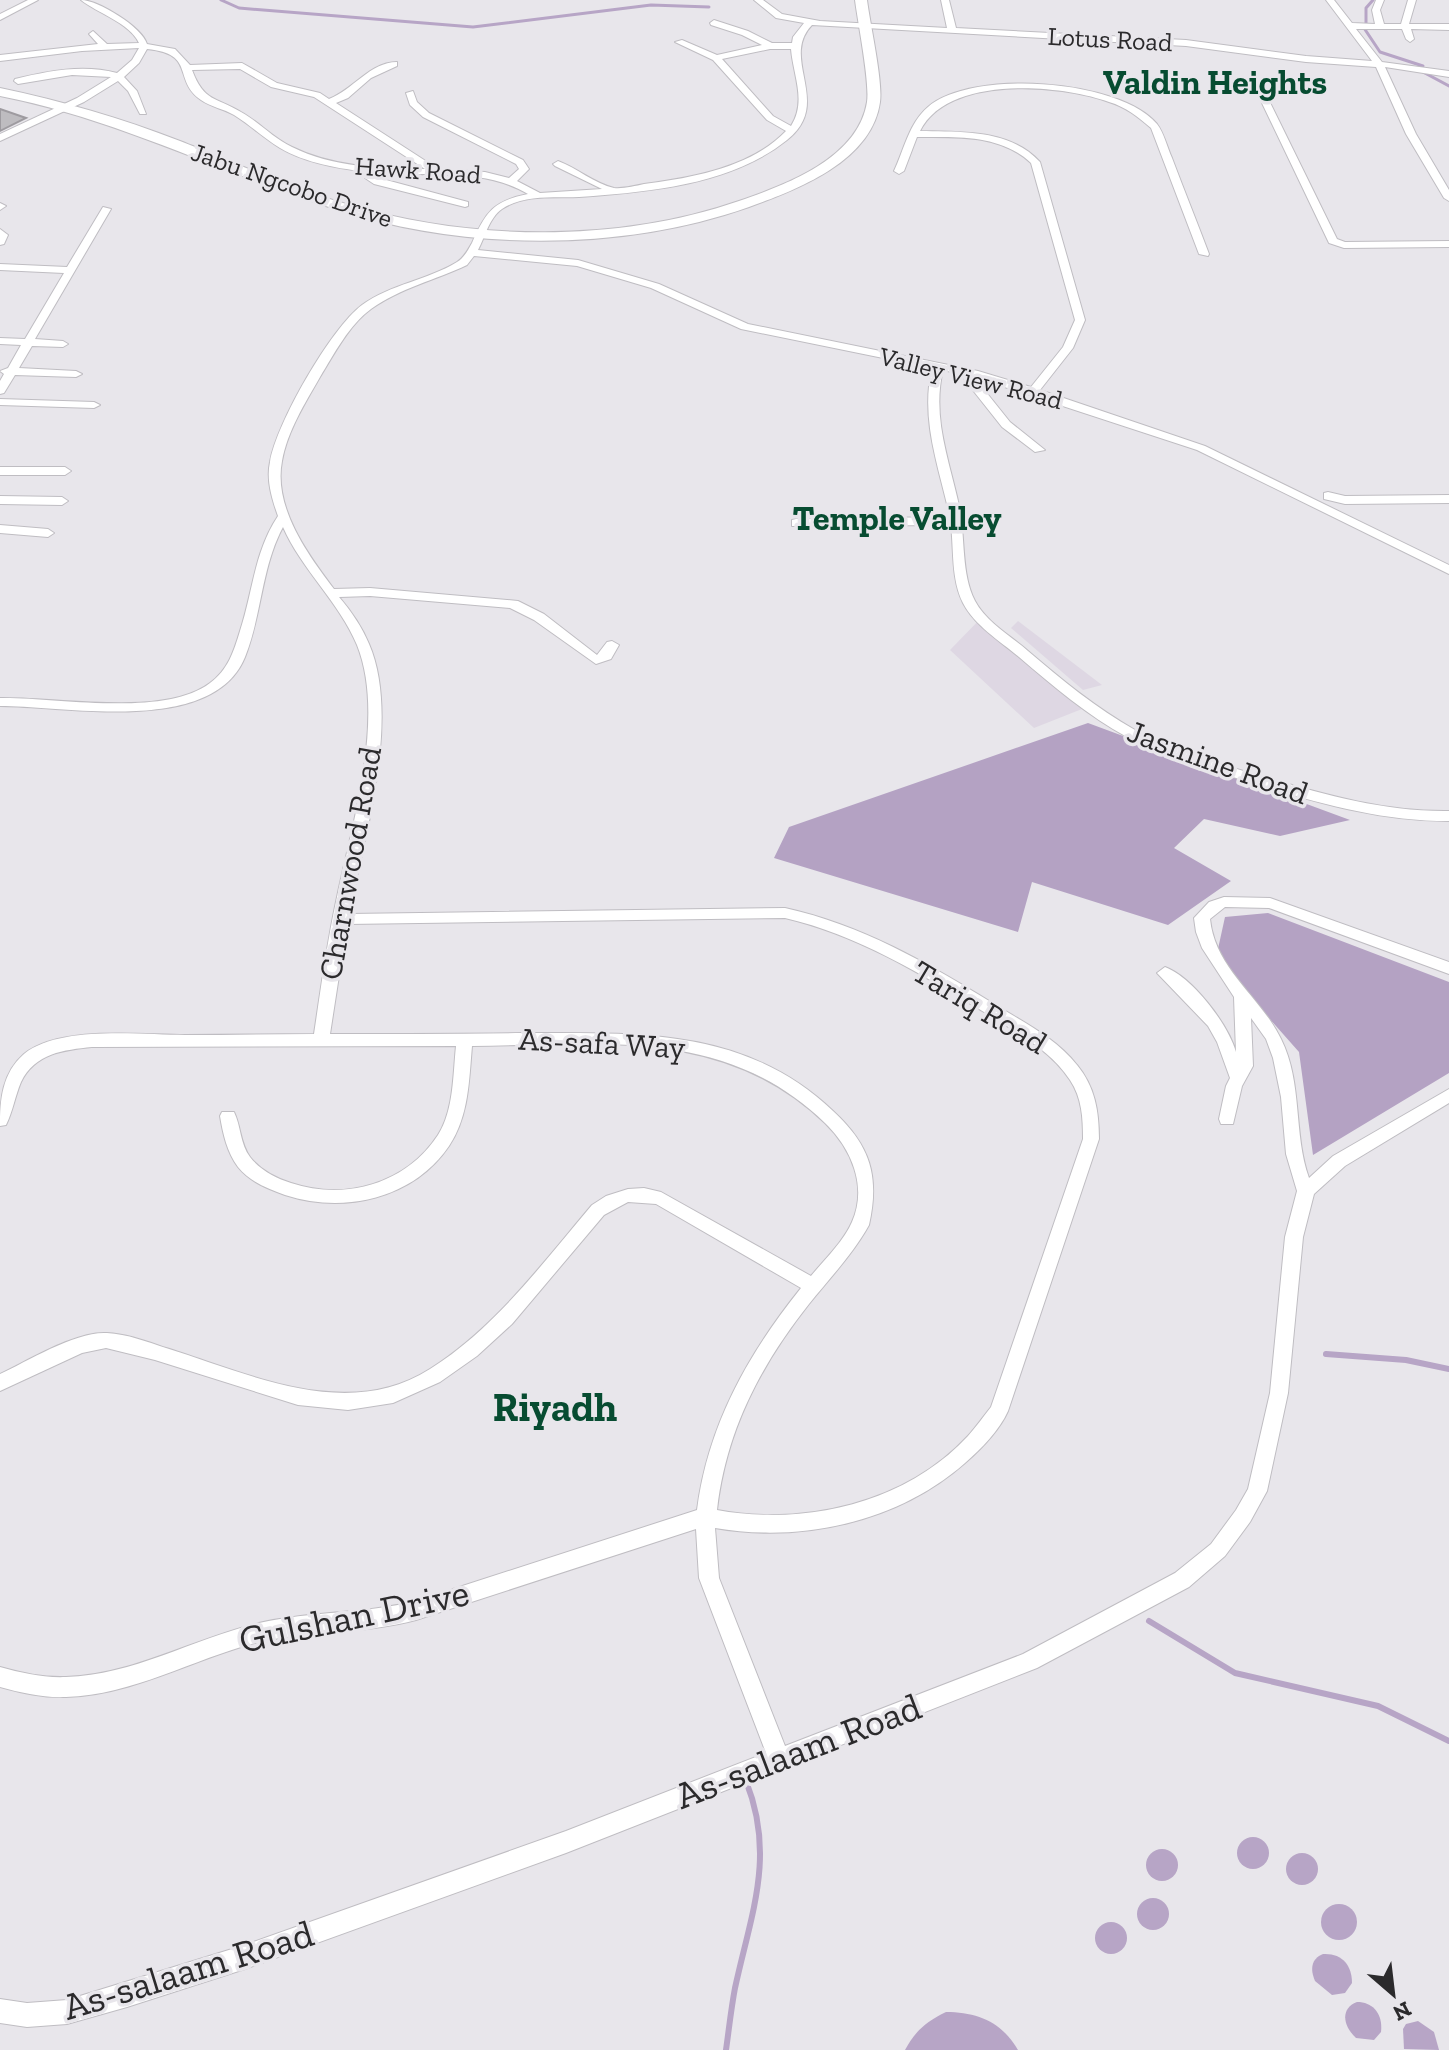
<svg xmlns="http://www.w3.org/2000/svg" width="1449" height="2050" font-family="'Zilla Slab',serif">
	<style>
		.built { fill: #ded7e3 }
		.forest { fill: #b4a2c3 }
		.water { fill: #b7a5c6 }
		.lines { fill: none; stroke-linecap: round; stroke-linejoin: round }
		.stream-far1 { stroke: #b7a5c6; stroke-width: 3 }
		.stream { stroke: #b7a5c6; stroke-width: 6 }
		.building { fill: #bebcc0; stroke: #9e9ba0; stroke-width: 2 }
		.street-casing { stroke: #bfbdc2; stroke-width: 2 }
		.secondary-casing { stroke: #bfbdc2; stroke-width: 2 }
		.street { fill: #fff; fill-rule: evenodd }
		.secondary { fill: #fff; fill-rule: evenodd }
		.labels { text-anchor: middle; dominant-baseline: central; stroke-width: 7; stroke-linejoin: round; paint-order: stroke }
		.far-street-label { font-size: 26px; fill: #2b2a2c; stroke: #e8e6eb }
		.street-label { font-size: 32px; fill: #2b2a2c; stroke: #e8e6eb }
		.far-district-label { font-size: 34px; font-weight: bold; fill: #074c31; stroke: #e8e6eb }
		.near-street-label { font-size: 38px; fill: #2b2a2c; stroke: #e8e6eb }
		.district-label { font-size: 40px; font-weight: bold; fill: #074c31; stroke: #e8e6eb }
	</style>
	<rect width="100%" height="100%" fill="#e8e6eb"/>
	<g class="built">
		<path d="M983,616L1082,709L1034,728L950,650Z"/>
		<path d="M1018,621L1102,685L1083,690L1011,628Z"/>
	</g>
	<g class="forest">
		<path d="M1088,723L1350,820L1280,836L1204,819L1174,848L1231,881L1168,925L1032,882L1018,932L774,858L789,827Z"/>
		<path d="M1268,913L1449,982V1073L1313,1155L1299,1052L1216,958L1225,917Z"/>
	</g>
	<g class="water">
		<circle cx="1253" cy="1853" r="16"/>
		<circle cx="1162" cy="1865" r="16"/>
		<circle cx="1302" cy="1869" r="16"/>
		<circle cx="1153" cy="1914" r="16"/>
		<circle cx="1339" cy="1922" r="18"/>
		<circle cx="1111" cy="1938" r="16"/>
		<path d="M1323,1954C1342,1953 1352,1965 1352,1983L1345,1993L1332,1995L1315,1981C1310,1969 1311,1959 1323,1954Z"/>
		<path d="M1357,2002C1374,2002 1383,2015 1381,2032L1374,2040L1356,2038C1344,2027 1339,2009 1357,2002Z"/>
		<path d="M946,2012C977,2012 1002,2022 1018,2050H905C915,2031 927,2021 946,2012Z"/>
		<path d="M1418,2021L1434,2032L1439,2050L1404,2049L1403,2029L1406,2024Z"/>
	</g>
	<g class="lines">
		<g class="stream-far1">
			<path d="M221,0L239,8L473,27L651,5L709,7"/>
			<path d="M1366,23V8L1373,0"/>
			<path d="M1364,28L1380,52L1423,66"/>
			<path d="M1423,72L1449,86"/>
		</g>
		<g class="stream">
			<path d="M1326,1354L1406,1360L1449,1369"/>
			<path d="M1149,1621L1235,1673L1378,1706L1449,1741"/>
			<path d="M726,2050C729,2029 731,2009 735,1988C751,1914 776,1856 746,1781"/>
		</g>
	</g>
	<path class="building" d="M0,109L26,118L0,131Z"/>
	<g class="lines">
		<g class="street-casing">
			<g id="street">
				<path d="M28,0H38L0,20V14Z"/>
				<path d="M81,0C98,0 142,27 147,44L175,49L190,65L242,63L277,83L320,93L329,99C353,90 370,62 397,62V66L371,78L348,98L336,103L438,169L485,172L509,178L519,169L516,164L423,117L410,105L406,93L413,91L417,102L429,113L523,160L529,169L517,181L540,193L602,189L555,166L553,164L558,161C577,168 595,184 614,188C623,189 635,186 644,184C692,178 752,167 786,131L767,120L713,60L675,42L682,40L717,55L762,45L742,35L711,25L710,23L714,20L748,31L772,43H792L793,37L804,23L776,18L754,0H763L782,14L820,21L947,28L941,0H949L956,28L1186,40L1306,56L1372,61L1326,0H1334L1352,23L1375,24L1372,10L1376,0H1384L1380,10L1384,24H1401L1408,0H1416L1409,24H1449V30L1411,29L1414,39L1410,42L1406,39L1402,29H1356L1382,62L1449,71V77L1385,67L1416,134L1449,190V201L1444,198L1406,134L1376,67L1306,62L1186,46L812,25C779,59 834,103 787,140C731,185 648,192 579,197C555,198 524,194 502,209C489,218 485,237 478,250L578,260L659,284L748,324L978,371L1031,387L1063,347L1075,320L1031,163C1000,134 957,137 917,137L904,171L899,174L894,171C904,150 909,123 928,107C972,69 1119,79 1157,124C1164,133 1167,147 1172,158C1184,190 1197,222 1209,254L1208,256L1199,254L1151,128C1138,117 1126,107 1109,102C1059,84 948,75 920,131C961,132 1010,129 1040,162L1085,320L1073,348L1040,390L1205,446L1449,565V574L1197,450L974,377L1010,422L1045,450L1035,452L1002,427L960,374L943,370C932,415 948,457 958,501C966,532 960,572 975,601C986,622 1011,636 1028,651C1062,680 1096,708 1135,730C1174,751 1217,763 1260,776C1323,794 1383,812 1449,811V821C1380,821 1318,803 1253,783C1210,770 1167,758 1127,737C1088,716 1053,686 1019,657C1000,641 975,626 963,603C951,579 954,550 951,525L792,526V520L796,519L950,517C939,467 920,420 932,368L741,329L651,288L577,266L474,256L467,265C436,280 400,288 371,309C349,325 334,354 320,377C305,403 287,432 282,461C273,507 308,555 334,589L370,588L518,601L544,614L597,655L607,642L612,641L619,645L611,659L596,664L534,620L510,608L370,596L339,597C351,611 362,627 369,644C401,718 364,838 349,914L785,908C862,925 927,963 994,1004C1023,1022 1056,1038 1077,1065C1095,1087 1099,1111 1099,1139L1008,1411C999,1431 981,1449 965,1463C898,1522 802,1543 715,1528L719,1578L785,1746L1023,1654L1175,1573L1211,1544L1236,1510L1248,1489L1270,1393L1285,1237L1297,1191L1286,1154L1281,1097L1273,1058L1266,1039L1251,1018L1253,1066L1242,1086L1233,1124H1221L1219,1119L1226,1086L1230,1078L1217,1042L1208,1026L1157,973L1165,967C1192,977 1228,1024 1236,1052L1234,997L1202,948L1196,932L1194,918L1209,902L1224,897L1270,898L1449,962V974L1269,908L1225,907L1210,919C1215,969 1261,997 1281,1039C1303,1083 1293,1133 1309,1178L1333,1156L1449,1089V1103L1345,1166L1314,1194L1303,1237L1288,1393L1267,1491L1250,1522L1225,1556L1189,1587L1037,1668L566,1853L245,1969L127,2007L67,2024L27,2027L0,2023V1999L27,2003L67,2000L245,1945L566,1831L766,1753L699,1578L696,1529L416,1620C364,1634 311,1630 259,1642C195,1658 134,1695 66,1697C43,1698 22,1693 0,1687V1667C22,1673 43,1678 66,1677C134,1675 195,1638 259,1623C311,1611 364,1614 416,1601L697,1510C708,1425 748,1354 801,1288L656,1204L628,1202L604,1215L512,1324L477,1356L440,1382L393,1403L348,1410L298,1405L155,1360L106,1348L82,1353L0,1391V1374C28,1361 76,1331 107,1333C127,1334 148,1342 166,1348C250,1374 347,1422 430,1369C495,1328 542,1264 592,1205L606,1196L628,1189L644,1188L661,1192L811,1276C824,1260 844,1241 852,1222C868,1186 851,1148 825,1123C725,1026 600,1045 472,1046C469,1080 469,1116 449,1146C413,1199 344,1214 285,1195C268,1189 250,1182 238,1167C227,1152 223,1134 220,1116L222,1112H234C241,1126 240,1144 250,1157C260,1170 276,1178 291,1183C345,1201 406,1184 438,1135C454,1110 453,1074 456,1046L92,1047C64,1050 35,1053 21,1082C15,1096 13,1111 6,1125L0,1126C0,1100 2,1073 24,1054C60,1025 141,1035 185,1035C228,1035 271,1034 314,1034C321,988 327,942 337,897C352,824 386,717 357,645C339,602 302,570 283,527C261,568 262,615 245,657C213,736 66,706 0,706V698C56,697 164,718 210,683C228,670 234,651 240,631C253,592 254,552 278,516C272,499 266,480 270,462C276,424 331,328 362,305C391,284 428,280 457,262C464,258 468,250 472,243C486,212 493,201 528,194C482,167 428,177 378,173L375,177L468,202V206L465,207L374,184L365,178L369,172C340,169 305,163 280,148C264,138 250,125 234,115C224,109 211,107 201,100C172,80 197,54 147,49L139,63L124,77L137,91L146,114H140L128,91L118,81L84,102L0,141V134L77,98L111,77L72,75L18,84L14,81L15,79C48,71 83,64 117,73L132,60L139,48L82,51L0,61V55L98,44L89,34L93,31L107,44L139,43C130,23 97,13 81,0ZM770,49H791C793,75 807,101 791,126L773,116L722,59ZM240,69L271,87L314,97L425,169C381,169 332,167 292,147C273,138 259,122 241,112C216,97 204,102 192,70ZM785,918C858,935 921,974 984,1012C1014,1031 1050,1049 1070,1080C1082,1098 1083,1118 1083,1139L991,1407C983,1417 976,1427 968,1436C905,1504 804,1526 717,1510C726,1431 760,1366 809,1304C829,1279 853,1254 869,1225C880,1176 870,1145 833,1111C745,1027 637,1033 524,1033C459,1034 395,1034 330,1034L347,924Z"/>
				<path d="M1254,75L1258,78L1337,239L1345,242L1449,241V247L1344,248L1329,243L1250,78Z"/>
				<path d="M0,203L6,206L0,210Z"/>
				<path d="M103,207L111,209L35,339L63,341L68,344L63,347L32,346L19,368L76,371L82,374L76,377L15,375L4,393L0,394V381L4,374L0,371L8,368L21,345L0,344V338L25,339L64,273L0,270V264L67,267Z"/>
				<path d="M0,229L8,235L4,244L0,245Z"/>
				<path d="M0,399L94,402L100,405L94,408L0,405Z"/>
				<path d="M0,467H65L71,471L65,475H0Z"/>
				<path d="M1328,492L1345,496L1449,495V503L1345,504L1324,499V493Z"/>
				<path d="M0,496L62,497L68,501L62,505L0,504Z"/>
				<path d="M0,525L48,529L54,533L48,537L0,533Z"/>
			</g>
		</g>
		<g class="secondary-casing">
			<path id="secondary" d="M855,0H867C870,24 883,81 880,102C872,161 797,190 749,207C621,252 466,251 338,210C223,174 118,119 0,96V88C62,101 121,118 180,141C236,163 292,189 350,205C472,241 618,243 739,201C785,185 858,159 867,102C870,82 858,24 855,0Z"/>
		</g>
		<use href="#street" class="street"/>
		<use href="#secondary" class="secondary"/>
	</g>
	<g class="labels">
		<g class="far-street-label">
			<text transform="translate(1110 39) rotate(3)">Lotus Road</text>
			<text transform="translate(418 170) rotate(4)">Hawk Road</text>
			<text transform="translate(292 185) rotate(19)">Jabu Ngcobo Drive</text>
			<text transform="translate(971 378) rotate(14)">Valley View Road</text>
		</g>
		<g class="street-label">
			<text transform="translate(1218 762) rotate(20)">Jasmine Road</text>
			<text transform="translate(350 863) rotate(-80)">Charnwood Road</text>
			<text transform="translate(980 1007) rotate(31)">Tariq Road</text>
			<text transform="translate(602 1043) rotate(3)">As-safa Way</text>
		</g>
		<g class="far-district-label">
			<text x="1215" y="82">Valdin Heights</text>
			<text x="897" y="518">Temple Valley</text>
		</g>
		<g class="near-street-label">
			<text transform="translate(354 1616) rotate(-12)">Gulshan Drive</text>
			<text transform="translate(798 1751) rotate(-21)">As-salaam Road</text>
			<text transform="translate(188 1970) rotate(-17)">As-salaam Road</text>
		</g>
		<g class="district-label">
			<text x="555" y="1407">Riyadh</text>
		</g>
	</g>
	<g transform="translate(1393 1994) rotate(152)" stroke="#e8e6eb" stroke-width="6" paint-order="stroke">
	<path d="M0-6L14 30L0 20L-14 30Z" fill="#2b2a2c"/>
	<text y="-12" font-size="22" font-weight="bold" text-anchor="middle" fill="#2b2a2c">N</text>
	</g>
</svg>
